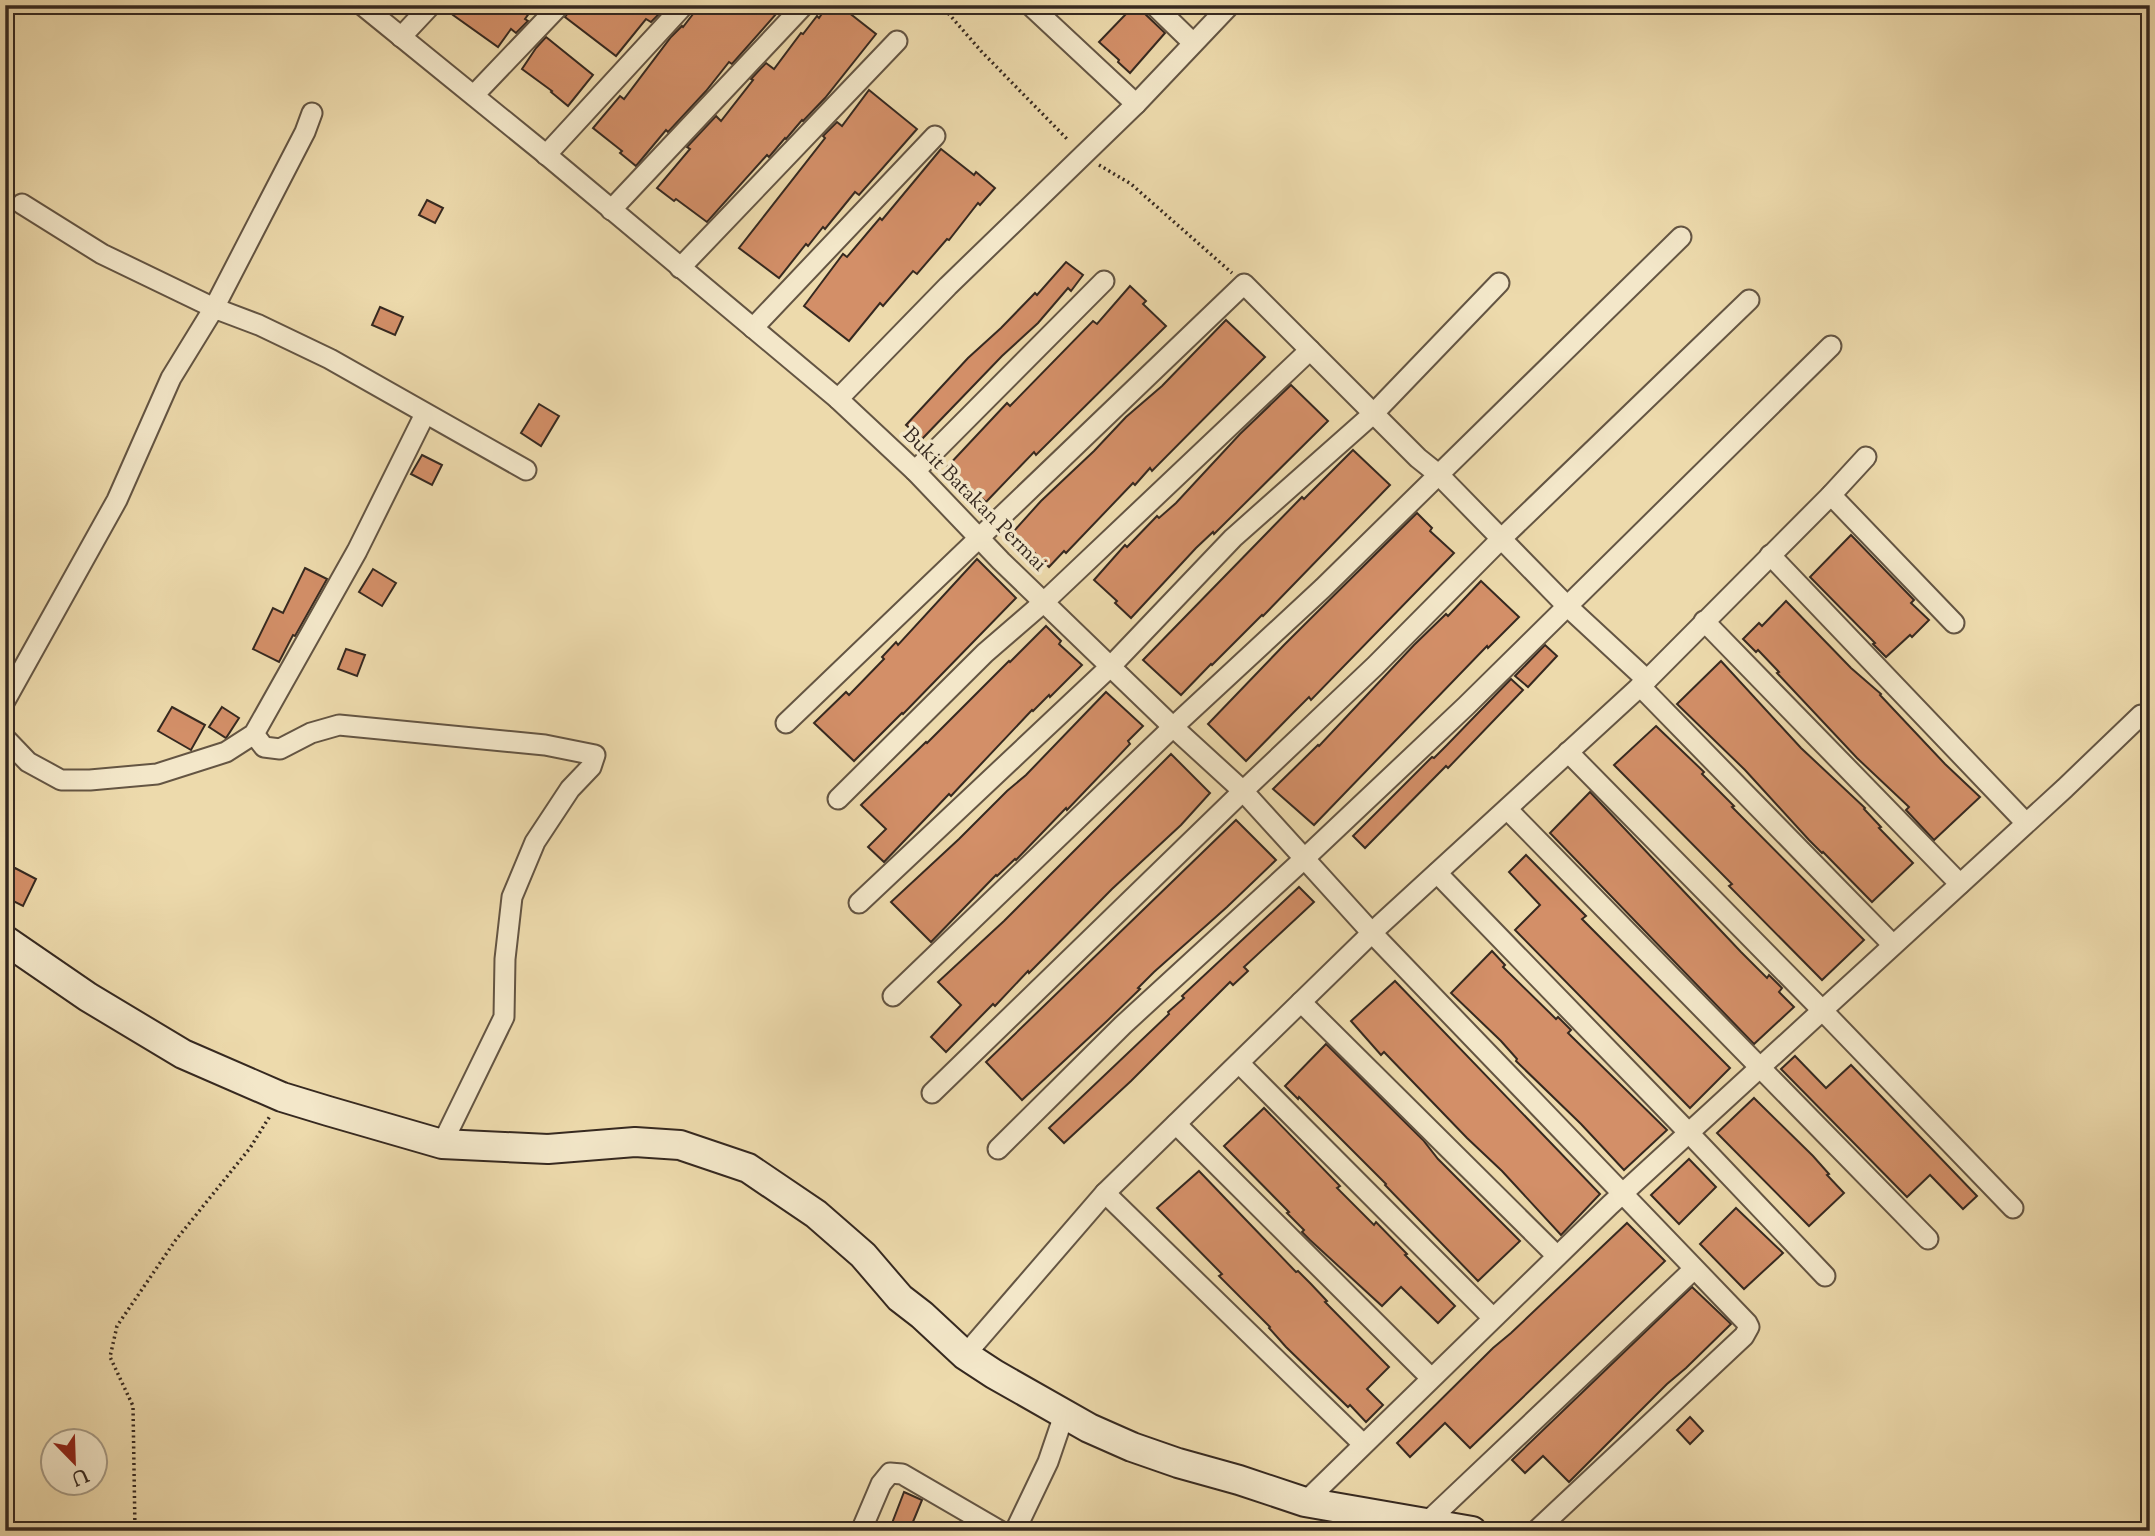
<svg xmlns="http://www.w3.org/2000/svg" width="2155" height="1536" font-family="'Sorts Mill Goudy',serif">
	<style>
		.building { fill: #d38f68; stroke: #362920; stroke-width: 2 }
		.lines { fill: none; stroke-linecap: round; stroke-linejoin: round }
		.street-casing { stroke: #645543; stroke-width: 23 }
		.secondary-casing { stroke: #362920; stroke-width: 32 }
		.path { stroke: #362920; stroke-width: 3.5; stroke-dasharray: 2 3.5; stroke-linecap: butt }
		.street { stroke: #f3e7c9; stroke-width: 19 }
		.secondary { stroke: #f3e7c9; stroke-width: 28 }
		.labels { text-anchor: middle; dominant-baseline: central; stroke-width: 7; stroke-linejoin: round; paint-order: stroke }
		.street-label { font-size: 21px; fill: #362920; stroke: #f3e7c9 }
	</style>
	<rect width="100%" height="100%" fill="#eddaac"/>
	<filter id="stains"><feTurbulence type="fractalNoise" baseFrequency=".00286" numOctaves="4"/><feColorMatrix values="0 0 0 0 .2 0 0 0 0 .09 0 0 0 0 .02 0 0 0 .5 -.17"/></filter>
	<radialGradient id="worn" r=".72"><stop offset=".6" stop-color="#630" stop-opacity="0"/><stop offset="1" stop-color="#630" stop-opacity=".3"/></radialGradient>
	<g class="building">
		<path d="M460,5H535L525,19L528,21L516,33L511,29L498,47L453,15Z"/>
		<path d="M574,5H656L662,11L651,22L646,19L616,56L565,17Z"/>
		<path d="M700,5H784L732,64L729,62L706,91L668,132L666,130L636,166L620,153L622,151L593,128L620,96L624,99L671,37L682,26L683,27Z"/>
		<path d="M828,5H839L876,34L825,98L803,121L802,120L786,139L785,138L769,157L767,155L707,222L676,199L674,201L657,188L690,149L687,147L716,116L721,121L753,80L751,79L766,63L774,69L801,33L803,34L817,16L819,18Z"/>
		<path d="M1115,5H1142L1145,14L1165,33L1130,73L1118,62L1119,60L1099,42L1125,15Z"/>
		<path d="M546,37L593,75L568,106L551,92L552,91L522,69L536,48Z"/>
		<path d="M869,90L917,129L859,195L855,192L825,229L823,227L808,246L806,244L779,278L739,248L825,138L823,136L837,122L842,126Z"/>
		<path d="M941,149L974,175L976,172L995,188L980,205L978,203L949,240L947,239L917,274L913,271L883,306L880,303L849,341L804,306L843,254L847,257L880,218L882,220Z"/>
		<path d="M427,200L443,208L435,223L419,215Z"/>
		<path d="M1066,262L1083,275L1071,291L1068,288L1038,323L1002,356L922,439L906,425L968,358L1001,328L1035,293L1037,295Z"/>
		<path d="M1130,286L1146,301L1143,304L1166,326L1036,455L1034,452L986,502L947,467L1007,403L1010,406L1093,321L1097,324Z"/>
		<path d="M380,307L403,317L395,335L372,325Z"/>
		<path d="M1226,320L1265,357L1152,471L1150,468L1135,485L1133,483L1066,553L1064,551L1049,567L1013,532L1041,501L1094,451L1126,417L1162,386Z"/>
		<path d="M1291,385L1328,421L1214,534L1213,532L1196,548L1131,618L1115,603L1117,601L1094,580L1125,545L1127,547L1157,516L1159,518L1176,503L1240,434Z"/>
		<path d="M539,404L559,416L541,446L521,433Z"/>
		<path d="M1353,450L1390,485L1263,616L1262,615L1212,665L1211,664L1181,695L1143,660L1302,497L1304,499Z"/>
		<path d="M422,455L442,465L432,485L411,474Z"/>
		<path d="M1417,513L1432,528L1430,531L1454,553L1311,700L1309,697L1293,713L1246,761L1208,724L1284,645Z"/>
		<path d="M1851,535L1914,600L1911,603L1929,620L1912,637L1910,635L1886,657L1873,644L1875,643L1810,577Z"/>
		<path d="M977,559L1016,598L903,714L902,713L854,761L814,723L846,692L849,695L884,659L882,657L896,642L898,645Z"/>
		<path d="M305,568L327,579L295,636L293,635L279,662L253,649L273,608L283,613Z"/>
		<path d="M373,569L396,583L382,606L359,592Z"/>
		<path d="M1481,581L1519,617L1488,648L1487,646L1314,825L1273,789L1318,745L1319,746L1414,645L1446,614L1448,616Z"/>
		<path d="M1786,601L1851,668L1881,694L1880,695L1945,764L1980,797L1934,840L1906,810L1909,807L1857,758L1777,673L1779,672L1758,650L1756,652L1743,639L1759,623L1762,626Z"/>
		<path d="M1046,626L1061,641L1059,644L1082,665L1050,697L1049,695L1033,711L1032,710L965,781L951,796L949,794L884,862L868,847L886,829L861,805L926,742L927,743L1009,661L1010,662Z"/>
		<path d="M1545,645L1557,656L1528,687L1515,676Z"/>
		<path d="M346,649L365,655L357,676L338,669Z"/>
		<path d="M1721,661L1801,748L1865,808L1864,809L1881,827L1879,828L1913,863L1872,902L1823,852L1822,853L1809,840L1745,770L1677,704Z"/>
		<path d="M1511,679L1523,690L1448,768L1446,766L1365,848L1353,836L1432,757L1434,758L1447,745Z"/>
		<path d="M1106,692L1143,726L1128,741L1130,744L1067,810L1066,808L1016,860L1015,859L997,876L996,875L931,942L891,902L959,839L1007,791L1026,775Z"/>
		<path d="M172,707L205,725L191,750L158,731Z"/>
		<path d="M222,707L239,718L226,738L209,727Z"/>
		<path d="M1656,726L1704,772L1702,774L1734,806L1732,807L1864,940L1822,980L1729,886L1732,884L1614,765Z"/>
		<path d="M1171,754L1210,793L1181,825L1112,889L1029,973L1028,971L995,1006L993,1004L946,1052L931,1037L961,1005L938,982L1004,921Z"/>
		<path d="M1590,792L1741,952L1767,978L1769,975L1782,988L1779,992L1794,1007L1754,1044L1550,833Z"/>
		<path d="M1236,820L1276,860L1227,907L1154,972L1138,988L1140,989L1107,1021L1022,1100L986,1062Z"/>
		<path d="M1526,855L1586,916L1582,919L1730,1068L1690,1108L1515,930L1540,905L1509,872Z"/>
		<path d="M15,868L36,879L23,906L5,897V887Z"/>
		<path d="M1299,887L1314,902L1244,967L1248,971L1233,985L1230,982L1131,1081L1064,1143L1049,1128L1169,1014L1168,1012L1184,998L1182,996Z"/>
		<path d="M1492,951L1505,965L1503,967L1556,1019L1558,1017L1571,1030L1568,1033L1667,1130L1624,1170L1581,1124L1516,1061L1517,1059L1501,1041L1451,993Z"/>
		<path d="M1395,981L1600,1194L1561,1235L1502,1171L1467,1138L1384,1052L1381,1055L1351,1021Z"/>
		<path d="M1326,1044L1423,1140L1438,1159L1520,1241L1478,1281L1385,1185L1386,1184L1299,1097L1298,1099L1285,1086Z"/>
		<path d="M1795,1056L1826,1088L1851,1065L1977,1196L1963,1209L1930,1175L1907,1197L1781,1069Z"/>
		<path d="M1754,1098L1813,1156L1829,1174L1827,1175L1844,1193L1809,1226L1717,1133Z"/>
		<path d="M1264,1108L1340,1186L1337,1188L1374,1225L1376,1222L1407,1254L1405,1255L1455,1306L1438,1323L1401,1287L1382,1306L1310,1240L1302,1232L1304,1230L1287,1213L1289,1212L1224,1146Z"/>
		<path d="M1689,1159L1716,1187L1679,1224L1651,1195Z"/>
		<path d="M1199,1171L1296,1272L1298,1271L1311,1284L1327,1301L1325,1302L1389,1367L1367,1389L1383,1405L1366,1422L1350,1405L1348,1407L1286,1347L1269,1328L1270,1327L1219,1276L1222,1274L1157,1208Z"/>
		<path d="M1736,1208L1783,1253L1744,1289L1700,1244Z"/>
		<path d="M1627,1223L1665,1261L1470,1448L1445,1423L1410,1457L1397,1443L1493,1348L1511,1333Z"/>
		<path d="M1692,1287L1731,1324L1686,1368L1667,1384L1569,1482L1543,1456L1525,1473L1512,1460Z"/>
		<path d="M1690,1417L1703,1431L1690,1444L1677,1430Z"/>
		<path d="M904,1492L922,1500L915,1517L909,1531H889Z"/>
	</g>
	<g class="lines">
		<g class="street-casing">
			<g id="street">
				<path d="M362,5L543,152L838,399"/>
				<path d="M1030,5L1136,104"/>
				<path d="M1154,5L1193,43"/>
				<path d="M1230,5L1136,104L948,286L838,399L915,471L1001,561L1173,727L1243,791L1372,933L1747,1323L1749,1327L1744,1336L1536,1531"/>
				<path d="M401,37L431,5"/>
				<path d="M474,95L560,5"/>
				<path d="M546,155L684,5"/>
				<path d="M22,204L102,254L214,308L305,132L312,113"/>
				<path d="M611,210L804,5"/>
				<path d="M680,268L897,41"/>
				<path d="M753,328L935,136"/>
				<path d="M915,471L1104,281"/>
				<path d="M1831,495L1954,623"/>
				<path d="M1770,555L2026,823"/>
				<path d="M1704,621L1960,884"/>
				<path d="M1640,686L1893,945"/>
				<path d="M5,701L117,500L171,378L214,308L259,325L330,359L526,470"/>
				<path d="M786,723L1244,284L1418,458L1438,474L1567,606L1647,680"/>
				<path d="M254,734L264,747L280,749L311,733L339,725L545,745L595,755L591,767L570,789L535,842L512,897L505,959L504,1017L442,1144"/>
				<path d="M5,738L28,762L61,780H90L157,774L226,752L254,734L357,551L425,414"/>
				<path d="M1568,752L1822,1010L2013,1208"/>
				<path d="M838,799L985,653L1044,602L1310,350"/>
				<path d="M1507,809L1928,1239"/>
				<path d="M1437,873L1689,1133L1825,1276"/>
				<path d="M859,903L1111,666L1233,538L1374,413L1499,283"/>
				<path d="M893,996L1173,727L1323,588L1681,237"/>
				<path d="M1301,1002L1557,1256"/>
				<path d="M1239,1063L1493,1318"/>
				<path d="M932,1093L1243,791L1375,666L1501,539L1749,300"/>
				<path d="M1176,1124L1431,1378"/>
				<path d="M998,1149L1123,1025L1305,858L1466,706L1831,346"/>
				<path d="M1105,1193L1363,1444"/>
				<path d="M965,1355L1105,1193L1380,925L1647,680L1831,495L1866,457"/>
				<path d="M1305,1502L1610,1205L2065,788L2141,715"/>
				<path d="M1425,1524L1694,1269"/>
				<path d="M861,1531L881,1484L890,1473L902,1474L1000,1531"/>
				<path d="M1015,1531L1048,1462L1064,1415"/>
			</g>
		</g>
		<g class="secondary-casing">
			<path id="secondary" d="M5,940L88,997L183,1054L282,1097L328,1111L442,1144L548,1149L635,1142L680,1145L748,1168L816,1214L863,1255L900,1298L922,1315L965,1355L994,1374L1089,1428L1132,1447L1178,1463L1239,1480L1305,1502L1472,1531"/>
		</g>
		<g class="path">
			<path d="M941,5L981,51L1069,141"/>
			<path d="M1099,165L1131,184L1232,273"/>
			<path d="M135,1531L133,1406L110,1357L117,1326L175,1241L250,1148L270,1116"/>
		</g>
		<use href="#street" class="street"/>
		<use href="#secondary" class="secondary"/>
	</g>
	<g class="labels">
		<g class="street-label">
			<text transform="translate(974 500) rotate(45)">Bukit Batakan Permai</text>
		</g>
	</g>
	<rect width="2155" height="1536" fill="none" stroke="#eddaac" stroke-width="28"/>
	<rect x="7" y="7" width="2141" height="1522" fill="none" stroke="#362920" stroke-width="3.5"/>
	<rect x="14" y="14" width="2127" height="1508" fill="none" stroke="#362920" stroke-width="2"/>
	<g transform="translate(74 1462) rotate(157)"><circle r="33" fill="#f3e7c9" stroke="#a79b85" stroke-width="2"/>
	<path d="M0-5L12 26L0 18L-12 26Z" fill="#8f2418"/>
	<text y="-10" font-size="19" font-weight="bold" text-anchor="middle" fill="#362920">U</text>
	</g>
	<rect width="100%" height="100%" filter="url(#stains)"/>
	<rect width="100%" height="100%" fill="url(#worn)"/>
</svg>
